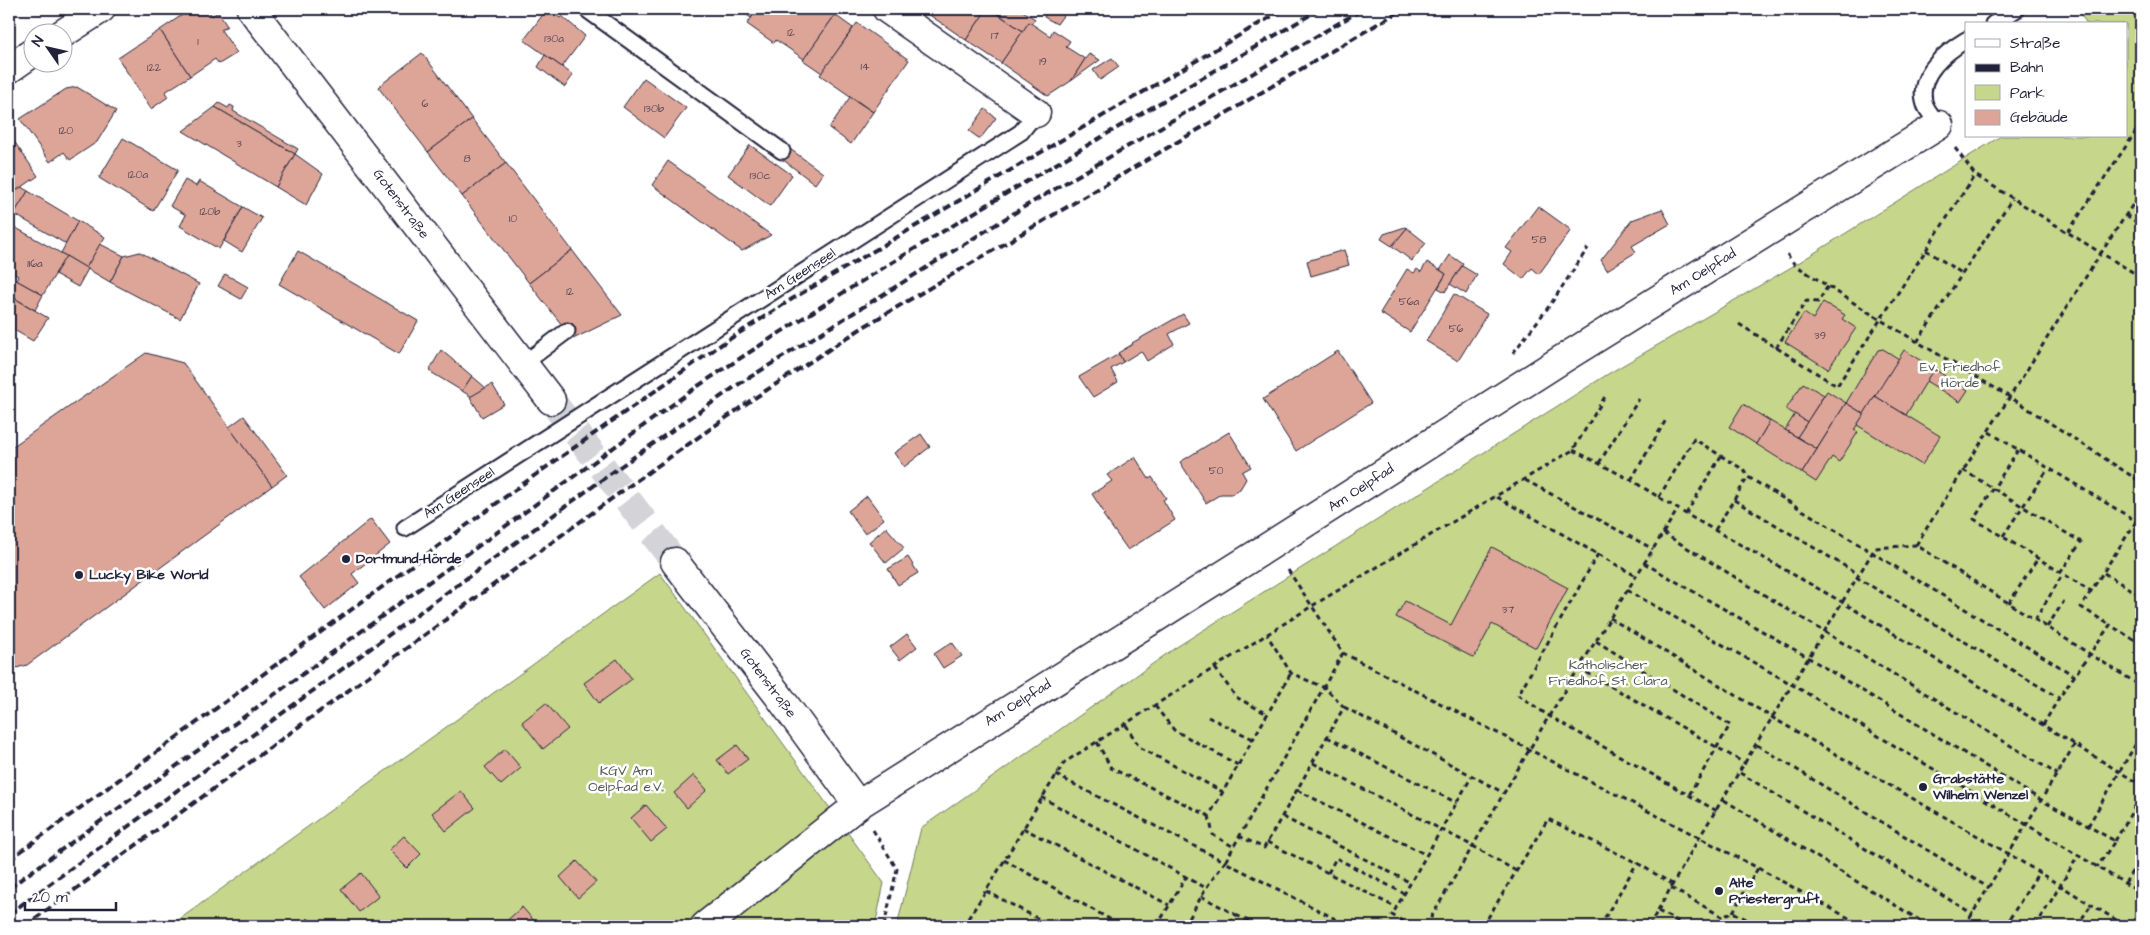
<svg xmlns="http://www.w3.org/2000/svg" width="2150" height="935" font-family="'Architects Daughter',sans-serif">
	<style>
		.green { fill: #c6d68a; stroke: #747c62 }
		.building { fill: #dda598; stroke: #22223b }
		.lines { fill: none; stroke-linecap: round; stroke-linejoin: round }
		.street-tunnel { stroke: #d3d3d8; stroke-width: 28; stroke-dasharray: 28 14; stroke-linecap: butt }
		.lane-casing { stroke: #22223b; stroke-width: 19 }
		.street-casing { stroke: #22223b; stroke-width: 31 }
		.secondary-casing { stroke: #22223b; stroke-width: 31 }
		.path { stroke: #22223b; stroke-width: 3; stroke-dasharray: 5 4; stroke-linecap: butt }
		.lane { stroke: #fff; stroke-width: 15 }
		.street { stroke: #fff; stroke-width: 28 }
		.secondary { stroke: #fff; stroke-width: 28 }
		.rail { stroke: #22223b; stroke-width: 4; stroke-dasharray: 8 4; stroke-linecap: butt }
		.poi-dot { fill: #22223b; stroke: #fff; stroke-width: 2 }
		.labels { text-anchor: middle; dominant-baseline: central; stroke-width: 5; stroke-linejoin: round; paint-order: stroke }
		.number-label { font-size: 11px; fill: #514352 }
		.street-label { font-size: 14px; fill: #22223b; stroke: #fff }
		.park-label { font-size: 14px; fill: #535853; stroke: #fff }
		.poi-label { font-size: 14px; font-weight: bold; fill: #22223b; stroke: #fff; text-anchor: start }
	</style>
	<rect width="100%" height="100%" fill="#fff"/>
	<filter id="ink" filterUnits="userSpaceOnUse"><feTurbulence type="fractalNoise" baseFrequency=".02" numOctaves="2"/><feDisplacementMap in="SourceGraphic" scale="10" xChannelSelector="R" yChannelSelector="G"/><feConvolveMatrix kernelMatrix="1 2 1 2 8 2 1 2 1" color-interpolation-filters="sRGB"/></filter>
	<g filter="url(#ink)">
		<g class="green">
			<path d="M2077,9H2141V926H897L921,828L1175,648L1608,374L1795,265L2001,136H2126V24H2087Z"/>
			<path d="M660,573L884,883L875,926H170Z"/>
		</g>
		<g class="building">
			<path d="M191,9H207L212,16L218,12L227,26L221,30L237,53L219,64L215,59L190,76L160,30Z"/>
			<path d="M547,9L560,18L562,16L585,36L562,67L524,40Z"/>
			<path d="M739,9H758L751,18Z"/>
			<path d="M758,9H827L835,15L804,59L776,40L774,43L747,24Z"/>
			<path d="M932,9H987L966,40L928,14Z"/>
			<path d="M987,9H990L1023,31L1001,63L966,40Z"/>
			<path d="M1001,9H1020L1035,19L1031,24L1029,22L1023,31L998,14Z"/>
			<path d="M1045,9H1058L1065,13L1057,24L1044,17L1047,12L1044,10Z"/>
			<path d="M835,15L853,28L822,73L803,60Z"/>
			<path d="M1029,22L1050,36L1053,30L1070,41L1066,47L1085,59L1071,81L1048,96L1001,63Z"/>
			<path d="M857,23L909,60L873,112L820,75Z"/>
			<path d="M160,30L190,76L165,92L168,97L151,109L118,58Z"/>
			<path d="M422,53L472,119L428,152L378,87Z"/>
			<path d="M1089,54L1100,60L1071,81L1085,59Z"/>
			<path d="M545,55L573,75L565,87L538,67Z"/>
			<path d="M1112,58L1119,67L1100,80L1093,70Z"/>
			<path d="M644,78L686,108L664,138L623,107Z"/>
			<path d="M77,87L116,111L97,142L70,160L64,152L50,162L20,119L66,89Z"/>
			<path d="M850,97L873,112L851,144L829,128Z"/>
			<path d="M219,103L228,108L230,105L234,107L233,111L298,149L295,154L215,107Z"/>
			<path d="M215,107L295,154L276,187L183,131Z"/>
			<path d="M985,109L996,118L980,139L969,131Z"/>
			<path d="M472,119L506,163L462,196L428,152Z"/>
			<path d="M9,134L38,176L9,196Z"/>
			<path d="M123,138L178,170L153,211L99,178Z"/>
			<path d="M750,145L792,175L770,206L728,175Z"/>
			<path d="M790,149L823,173L815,184L782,159Z"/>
			<path d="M295,154L323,174L306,205L276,187Z"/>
			<path d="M668,161L771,235L742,251L652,185Z"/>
			<path d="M506,163L572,250L529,283L462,196Z"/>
			<path d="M185,180L196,186L199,181L243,207L219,249L180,226L186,215L170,206Z"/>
			<path d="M21,187L28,191L14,214L9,212V196Z"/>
			<path d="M28,191L78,221L66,244L14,214Z"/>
			<path d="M1538,206L1571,230L1539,274L1532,268L1523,279L1504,264L1512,252L1506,248Z"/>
			<path d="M243,207L262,218L242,252L224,241Z"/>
			<path d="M1662,209L1670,224L1632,246L1636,252L1607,270L1601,260L1632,220Z"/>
			<path d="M78,221L105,237L86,268L61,253Z"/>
			<path d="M9,224L66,256L43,295L16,280L18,276L9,270Z"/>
			<path d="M1405,227L1407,228L1392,246L1381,239L1384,234Z"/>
			<path d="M1407,228L1426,243L1412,261L1392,246Z"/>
			<path d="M100,244L124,256L110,282L86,268Z"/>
			<path d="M572,250L622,315L573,339L529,283Z"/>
			<path d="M1344,250L1349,265L1311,276L1307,261Z"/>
			<path d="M298,251L418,321L399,354L279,284Z"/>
			<path d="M140,252L199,284L180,319L110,282L124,256Z"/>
			<path d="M1450,255L1463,264L1445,292L1438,288L1446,274L1440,270Z"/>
			<path d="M66,256L88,269L78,287L55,274Z"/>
			<path d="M1427,262L1446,274L1410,332L1380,313L1407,269L1414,273L1417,269L1421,272Z"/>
			<path d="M1462,266L1477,275L1466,294L1450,284Z"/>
			<path d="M225,274L248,287L241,299L218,286Z"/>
			<path d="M16,280L43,295L35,310L9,295Z"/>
			<path d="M1454,294L1487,314L1458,361L1426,341Z"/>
			<path d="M9,295L48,318L33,341L9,327Z"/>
			<path d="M1823,302L1845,315L1842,319L1856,328L1828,369L1785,342L1804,313L1813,319Z"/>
			<path d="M1183,314L1189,323L1169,334L1174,344L1147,361L1141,351L1123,362L1118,353L1133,344L1132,343Z"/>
			<path d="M1883,349L1899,359L1864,414L1846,403L1878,350Z"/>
			<path d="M441,350L472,376L462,391L429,371Z"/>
			<path d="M1904,350L1934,369L1906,415L1875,396Z"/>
			<path d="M1338,351L1371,403L1296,451L1263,399Z"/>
			<path d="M146,353L183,363L272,486L27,665L9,670V449Z"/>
			<path d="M1119,354L1123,362L1111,369L1118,382L1093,397L1079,377Z"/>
			<path d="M1934,369L1968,390L1960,402L1926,381Z"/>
			<path d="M472,376L486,388L472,397L462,391Z"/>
			<path d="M1803,383L1824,395L1807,422L1786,409Z"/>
			<path d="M492,384L504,404L482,417L470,397Z"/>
			<path d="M1827,391L1846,403L1817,449L1797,437Z"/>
			<path d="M1875,396L1940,436L1922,465L1857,425Z"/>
			<path d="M1846,403L1864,414L1854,430L1858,432L1839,462L1832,457L1816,482L1802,473Z"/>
			<path d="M1743,404L1770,421L1756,444L1729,427Z"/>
			<path d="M1795,414L1807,422L1797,437L1785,430Z"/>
			<path d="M244,416L287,475L272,486L229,427Z"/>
			<path d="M1770,421L1817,449L1802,473L1756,444Z"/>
			<path d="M1229,432L1251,467L1242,472L1246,479L1240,489L1232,494H1221L1206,503L1180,462Z"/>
			<path d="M921,434L930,447L904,467L894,453Z"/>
			<path d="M1135,457L1149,479L1152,477L1166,498L1163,500L1175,520L1128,550L1103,515L1105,514L1092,494L1112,481L1107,475Z"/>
			<path d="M867,496L884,519L865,534L848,511Z"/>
			<path d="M371,519L390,544L352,574L359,583L325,610L299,577Z"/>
			<path d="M886,527L904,548L886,563L869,542Z"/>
			<path d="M1492,547L1568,588L1536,648L1492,624L1474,658L1396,617L1405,601L1451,625Z"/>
			<path d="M908,557L918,573L898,585L888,569Z"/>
			<path d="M907,634L917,647L900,660L890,647Z"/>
			<path d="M952,642L962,656L943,668L934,654Z"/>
			<path d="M617,659L632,679L599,703L584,683Z"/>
			<path d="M546,703L568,729L543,749L522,722Z"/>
			<path d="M737,745L748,759L728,774L717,760Z"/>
			<path d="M505,749L521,768L501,785L485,767Z"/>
			<path d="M694,775L707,790L687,808L674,793Z"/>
			<path d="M461,791L475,808L446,831L432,813Z"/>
			<path d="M646,805L667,829L651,842L631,818Z"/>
			<path d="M404,836L421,854L407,868L389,850Z"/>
			<path d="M577,861L596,882L578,898L560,877Z"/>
			<path d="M361,873L379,896L359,912L341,889Z"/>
			<path d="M522,907L535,922L530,926H501Z"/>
			<path d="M308,918L314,926H297Z"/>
		</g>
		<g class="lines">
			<path class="street-tunnel" d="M551,400L675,562"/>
			<g class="lane-casing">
				<g id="lane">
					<path d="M586,9L782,151"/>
					<path d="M1993,24L2017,9"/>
					<path d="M1939,125C1934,118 1925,109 1924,101C1918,74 1946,52 1966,40"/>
					<path d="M523,364L567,331"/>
					<path d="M405,528L1021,132L1036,113"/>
				</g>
			</g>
			<g class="street-casing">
				<g id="street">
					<path d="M251,9L551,400"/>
					<path d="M887,9L1036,113"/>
					<path d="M675,562L778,695L858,805"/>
					<path d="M705,926L858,805L1271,545L1564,358L1939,125"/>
				</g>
			</g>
			<g class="secondary-casing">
				<g id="secondary">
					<path d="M62,34L101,9"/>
					<path d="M9,69L32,53"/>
				</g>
			</g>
			<g class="path">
				<path d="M1955,148L1975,175L2101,253L2141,192"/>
				<path d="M2126,215L2141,225"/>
				<path d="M2068,232L2141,124"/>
				<path d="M1926,250L1963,274"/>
				<path d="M1787,254L1795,265L1879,319L2010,397L2141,482"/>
				<path d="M1739,324L1837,386L1975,175"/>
				<path d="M1917,342L2012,199"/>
				<path d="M1776,348L1806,301L1818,302L1828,286"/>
				<path d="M1513,353L1550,305L1588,248"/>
				<path d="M1989,432L2141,524"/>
				<path d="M1573,450L1631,480L1686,514L1842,602L2141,785"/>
				<path d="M2018,450L1974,519L2091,591L2141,514"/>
				<path d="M1599,463L1639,399"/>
				<path d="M1963,470L2081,542L2061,572"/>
				<path d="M1525,480L1653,549"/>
				<path d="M1631,480L1667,418"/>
				<path d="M1497,497L1636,576"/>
				<path d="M1659,497L1694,439L1744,470L1748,477L2075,676"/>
				<path d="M1734,500L1858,574"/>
				<path d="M1686,514L1721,456"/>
				<path d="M1715,530L1748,477"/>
				<path d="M1663,533L2057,774"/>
				<path d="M2003,536L2048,469"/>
				<path d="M1916,545L2101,253L2141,277"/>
				<path d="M1598,554L1518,695L1549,716L1717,811"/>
				<path d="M1644,563L1809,658L2041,800L2115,841L2097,867"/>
				<path d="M1288,570L1343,653L1758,868L1863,926"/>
				<path d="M2104,573L2141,596"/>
				<path d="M1856,577L2059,698"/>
				<path d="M1627,590L1793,685L2141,893"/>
				<path d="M2091,591L2081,607L2110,625"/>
				<path d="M2009,603L2038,558"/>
				<path d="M1610,618L1773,718L2009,854L2126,926"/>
				<path d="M2035,620L2063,574"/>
				<path d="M2047,627L2064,601"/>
				<path d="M1596,641L1730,725L1689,795"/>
				<path d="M1343,653L1225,862L1349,926"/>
				<path d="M1215,668L1236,697L1267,714"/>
				<path d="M1579,668L1746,764"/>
				<path d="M1155,706L1174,730L1238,765"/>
				<path d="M1344,707L1504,793"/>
				<path d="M1208,717L1253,739"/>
				<path d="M1126,725L1139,747L1223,792"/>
				<path d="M2043,725L2059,698L2110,625L2141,644"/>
				<path d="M1327,737L1457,803"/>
				<path d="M1097,742L1111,768L1209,816L1291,673"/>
				<path d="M1757,745L1989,888"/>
				<path d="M2135,745L2141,748"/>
				<path d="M1313,763L1473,846L1516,871"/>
				<path d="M1740,773L1973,914"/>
				<path d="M1056,775L1225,862L1206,888L1185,926"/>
				<path d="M1297,790L1427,855"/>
				<path d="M1041,797L1186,877"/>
				<path d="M1724,800L1929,926"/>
				<path d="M1209,816L1213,835L1234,847"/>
				<path d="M1283,817L1411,883"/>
				<path d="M2088,826L2141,735"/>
				<path d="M1023,828L1169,905"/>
				<path d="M873,830L897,869L884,926"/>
				<path d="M1239,836L1264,848L1344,707L1325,688L1291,673L1267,635"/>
				<path d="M2115,841L2141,796"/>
				<path d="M1267,842L1397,908"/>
				<path d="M1004,860L1122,926"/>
				<path d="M1328,873L1336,858L1405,894"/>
				<path d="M2125,883L2141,857"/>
				<path d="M1671,888L1723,917L1733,912L1759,926"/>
				<path d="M986,891L1052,926"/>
				<path d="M1201,896L1236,915L1229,926"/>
				<path d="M1658,911L1687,926"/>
				<path d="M1733,912L1758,868"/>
				<path d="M1236,915L1258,926"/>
				<path d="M966,921L975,926"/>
				<path d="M963,926C999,873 1029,816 1065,762L1312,606L1573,450L1606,395"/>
				<path d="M1157,926L1186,877L1206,888"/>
				<path d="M1411,926L1392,915L1472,776"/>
				<path d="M1426,926L1549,716L1678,509"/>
				<path d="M1483,926L1548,819L1637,863L1674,885"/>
				<path d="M1600,926L1637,863"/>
				<path d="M1649,926L1699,838L1875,548L1916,545L2141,686"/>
				<path d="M1965,926L2075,744"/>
				<path d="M2005,926L2039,872"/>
				<path d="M2036,926L2078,856"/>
				<path d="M2077,926L2091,905"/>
				<path d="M2114,926L2117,921"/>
			</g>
			<use href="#lane" class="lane"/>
			<use href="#street" class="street"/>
			<use href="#secondary" class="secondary"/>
			<g class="rail">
				<path d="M9,860L538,473L722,344L792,299L1284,9"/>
				<path d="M9,888L698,386C900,252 1111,132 1320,9"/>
				<path d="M9,914L416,615L621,466L739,384L1024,207L1363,9"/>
				<path d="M25,926L636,481L750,401L865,326L1403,9"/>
			</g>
		</g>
	</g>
	<g class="poi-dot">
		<circle cx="346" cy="559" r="5"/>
		<circle cx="79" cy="575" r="5"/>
		<circle cx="1923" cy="787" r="5"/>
		<circle cx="1719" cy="891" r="5"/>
	</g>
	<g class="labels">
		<g class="number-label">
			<text x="791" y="32">12</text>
			<text x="995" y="35">17</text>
			<text x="554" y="38">130a</text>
			<text x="198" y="41">1</text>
			<text x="1043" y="61">19</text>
			<text x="865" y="66">14</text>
			<text x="154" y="67">122</text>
			<text x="425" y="103">6</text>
			<text x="654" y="108">130b</text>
			<text x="66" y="130">120</text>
			<text x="239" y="143">3</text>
			<text x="467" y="158">8</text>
			<text x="138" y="174">120a</text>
			<text x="760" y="175">130c</text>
			<text x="210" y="211">120b</text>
			<text x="513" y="218">10</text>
			<text x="1539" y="239">58</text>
			<text x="35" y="263">116a</text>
			<text x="570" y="291">12</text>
			<text x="1409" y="301">56a</text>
			<text x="1456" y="328">56</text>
			<text x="1820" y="335">39</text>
			<text x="1216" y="470">50</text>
			<text x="1508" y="609">37</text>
		</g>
		<g class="street-label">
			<text transform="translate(401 204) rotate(53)">Gotenstraße</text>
			<text transform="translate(1703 272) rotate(-32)">Am Oelpfad</text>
			<text transform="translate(800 274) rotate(-33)">Am Geenseel</text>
			<text transform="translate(1361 488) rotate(-33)">Am Oelpfad</text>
			<text transform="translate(459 493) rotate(-33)">Am Geenseel</text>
			<text transform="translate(768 683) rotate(53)">Gotenstraße</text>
			<text transform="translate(1018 703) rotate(-32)">Am Oelpfad</text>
		</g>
		<g class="park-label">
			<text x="1960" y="367">Ev. Friedhof<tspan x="1960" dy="16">Hörde</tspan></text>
			<text x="1608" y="665">Katholischer<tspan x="1608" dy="16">Friedhof St. Clara</tspan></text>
			<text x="626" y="771">KGV Am<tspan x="626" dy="16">Oelpfad e.V.</tspan></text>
		</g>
		<g class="poi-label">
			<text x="356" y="559">Dortmund-Hörde</text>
			<text x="89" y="575">Lucky Bike World</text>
			<text x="1933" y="779">Grabstätte<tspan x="1933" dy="16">Wilhelm Wenzel</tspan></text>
			<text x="1729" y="883">Alte<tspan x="1729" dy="16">Priestergruft</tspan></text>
		</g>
	</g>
	<rect width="2150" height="935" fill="none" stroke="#fff" stroke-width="30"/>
	<rect x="15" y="15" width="2120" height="905" fill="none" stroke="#22223b" stroke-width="2" filter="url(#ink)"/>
	<rect x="1965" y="22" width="162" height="115" fill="#ffffff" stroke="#a7a7b1"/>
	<rect x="1975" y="39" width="25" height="8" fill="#ffffff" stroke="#a7a7b1"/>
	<text x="2010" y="48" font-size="15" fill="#22223b">Straße</text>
	<rect x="1975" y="64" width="25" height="8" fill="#22223b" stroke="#a7a7b1"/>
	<text x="2010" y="72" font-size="15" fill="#22223b">Bahn</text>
	<rect x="1975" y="85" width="25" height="15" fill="#c6d68a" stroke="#a7a7b1"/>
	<text x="2010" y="98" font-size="15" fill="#22223b">Park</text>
	<rect x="1975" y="110" width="25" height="15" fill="#dda598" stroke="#a7a7b1"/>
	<text x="2010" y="122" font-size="15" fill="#22223b">Gebäude</text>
	<g transform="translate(48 48) rotate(304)"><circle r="24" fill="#ffffff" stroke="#a7a7b1"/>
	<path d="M0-4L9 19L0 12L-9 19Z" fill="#22223b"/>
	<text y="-8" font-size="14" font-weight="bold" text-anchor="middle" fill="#22223b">N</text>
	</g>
	<path d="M25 902v8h91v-8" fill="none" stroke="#22223b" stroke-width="2.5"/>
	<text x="32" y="902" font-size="15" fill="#22223b" stroke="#ffffff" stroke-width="4" paint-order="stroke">20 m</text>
</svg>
